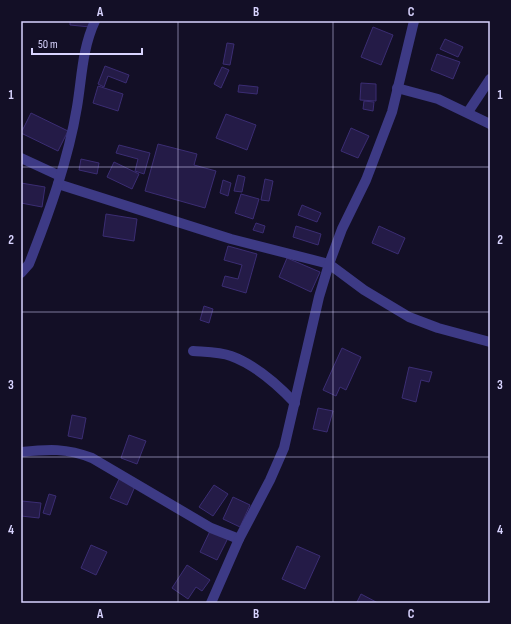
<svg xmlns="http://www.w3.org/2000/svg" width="511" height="624" font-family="'Sofia Sans Condensed',sans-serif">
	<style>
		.building { fill: #241b47; stroke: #3b2d73 }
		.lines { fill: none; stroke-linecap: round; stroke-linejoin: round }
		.minor { stroke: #3d3a85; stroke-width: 10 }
		.grid { fill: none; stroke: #d9d4ff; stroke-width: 1; stroke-opacity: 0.55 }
		.neatline { fill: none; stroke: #d9d4ff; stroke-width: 1.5 }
		.grid-label { font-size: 13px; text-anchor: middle; font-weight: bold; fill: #d9d4ff }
	</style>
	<rect width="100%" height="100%" fill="#130f26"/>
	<g class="building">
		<path d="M70,21H91L90,27L70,25Z"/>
		<path d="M373,27L393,35L381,65L361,57Z"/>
		<path d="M445,39L463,47L458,57L440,49Z"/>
		<path d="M227,43L234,44L230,65L223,64Z"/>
		<path d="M437,54L460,62L453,79L431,70Z"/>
		<path d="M105,66L129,75L126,83L108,76L104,87L98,84Z"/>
		<path d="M222,67L229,70L221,88L214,84Z"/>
		<path d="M361,83L376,84V101L360,100Z"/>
		<path d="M239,85L258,87L257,94L238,92Z"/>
		<path d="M98,86L123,94L118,111L93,103Z"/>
		<path d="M364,101L374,102L373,111L363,109Z"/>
		<path d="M31,113L68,131L58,151L21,133Z"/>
		<path d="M226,114L256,125L247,150L216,138Z"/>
		<path d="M351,128L369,136L358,158L341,151Z"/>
		<path d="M158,144L197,154L194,165L216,171L205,208L145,191Z"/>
		<path d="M119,145L150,153L144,174L135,171L138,159L116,153Z"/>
		<path d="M81,159L99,163L97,174L79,170Z"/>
		<path d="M114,162L139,174L132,189L107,177Z"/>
		<path d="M238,175L245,177L242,192L234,191Z"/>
		<path d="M265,179L273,181L269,201L261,200Z"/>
		<path d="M223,180L231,183L228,196L220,193Z"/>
		<path d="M21,183L45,187L42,207L21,203Z"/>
		<path d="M241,194L259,199L253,219L235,213Z"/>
		<path d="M302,205L321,213L317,222L298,215Z"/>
		<path d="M106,214L137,219L134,241L103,236Z"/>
		<path d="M256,223L265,226L263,233L253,230Z"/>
		<path d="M296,226L321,234L318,245L293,237Z"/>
		<path d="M379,226L405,238L398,254L372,243Z"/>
		<path d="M228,246L257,254L246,293L222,286L225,276L238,279L242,265L224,260Z"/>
		<path d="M287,258L320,272L311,292L279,277Z"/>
		<path d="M204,306L213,309L209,323L200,320Z"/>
		<path d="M342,348L361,357L346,390L340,387L336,396L323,390Z"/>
		<path d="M409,367L432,372L429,382L421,380L416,402L402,398Z"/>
		<path d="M318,408L333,411L327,432L313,429Z"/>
		<path d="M72,415L86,418L82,439L68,436Z"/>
		<path d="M129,435L146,441L137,464L121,458Z"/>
		<path d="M120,477L136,484L127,505L110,498Z"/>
		<path d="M214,485L228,494L213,516L199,507Z"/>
		<path d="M49,494L56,496L50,515L43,513Z"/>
		<path d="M233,497L250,505L240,527L223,519Z"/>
		<path d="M22,501L41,503L39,518L21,516Z"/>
		<path d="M211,529L228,538L217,560L200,552Z"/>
		<path d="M91,545L107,552L96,575L81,568Z"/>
		<path d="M297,546L320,556L305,589L282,579Z"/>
		<path d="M187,565L210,580L202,591L196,587L188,599L172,588Z"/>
		<path d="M361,594L378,603L357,602Z"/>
	</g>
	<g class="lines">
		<g class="minor">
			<path d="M397,88L438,99L490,124"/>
			<path d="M468,112L490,79"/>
			<path d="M21,158L60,176"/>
			<path d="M58,184L231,239L329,264L364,290L409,317L438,328L490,342"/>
			<path d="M21,273L29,264C49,213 68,161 77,107C82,77 82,49 95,21"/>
			<path d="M193,351C205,352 220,352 231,356C256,365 277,384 295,403"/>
			<path d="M21,452C49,449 66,448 92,458L211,528L239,539"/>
			<path d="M211,603L239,539L270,480L284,448L319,297L329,264L342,229L366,180L392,112L414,21"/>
		</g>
	</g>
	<path class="grid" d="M178,21V603M333,21V603M21,167H490M21,312H490M21,457H490"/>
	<rect width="511" height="624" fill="none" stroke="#130f26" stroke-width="44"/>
	<path d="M32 48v6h110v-6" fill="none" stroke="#d9d4ff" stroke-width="2"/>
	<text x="38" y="48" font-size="12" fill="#d9d4ff" stroke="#130f26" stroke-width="3" paint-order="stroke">50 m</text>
	<rect x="22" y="22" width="467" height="580" class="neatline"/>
	<g class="grid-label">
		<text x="100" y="16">A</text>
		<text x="256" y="16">B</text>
		<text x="411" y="16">C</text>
		<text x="11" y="99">1</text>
		<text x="500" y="99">1</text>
		<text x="11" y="244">2</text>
		<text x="500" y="244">2</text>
		<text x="11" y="389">3</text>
		<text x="500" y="389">3</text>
		<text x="11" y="534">4</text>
		<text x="500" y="534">4</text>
		<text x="100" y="618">A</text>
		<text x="256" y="618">B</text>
		<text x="411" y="618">C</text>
	</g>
</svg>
